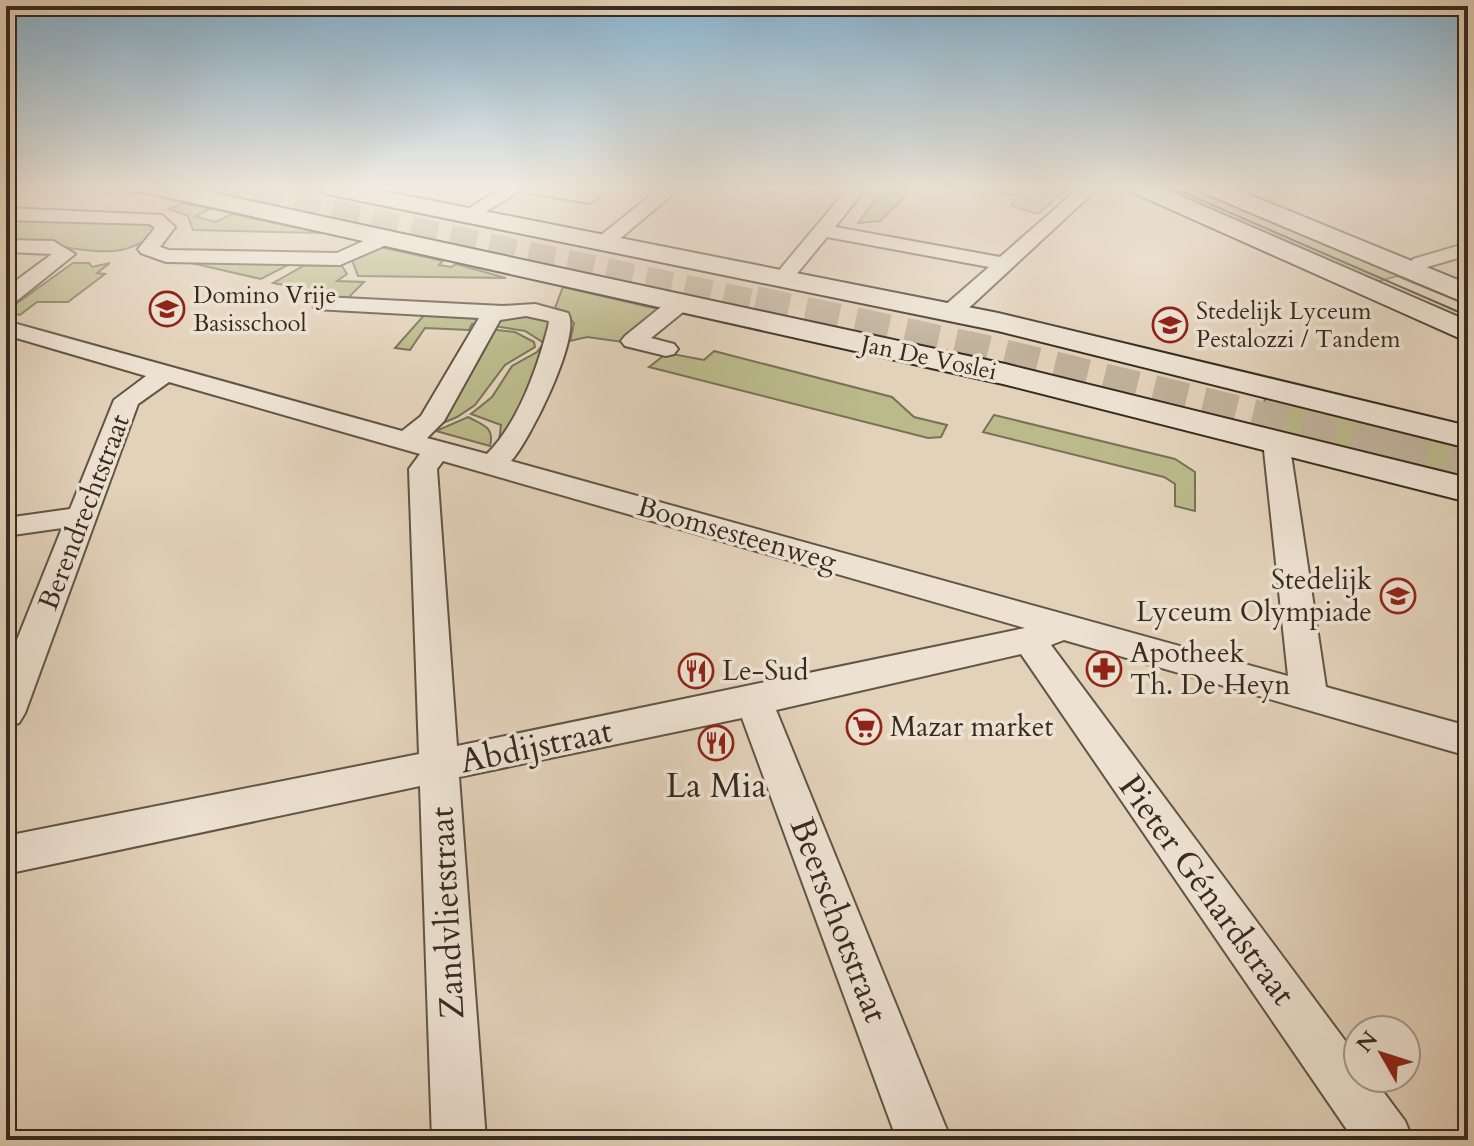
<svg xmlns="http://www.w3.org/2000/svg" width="1474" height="1146" font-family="Cardo,serif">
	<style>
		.green { fill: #bbba8b; stroke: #787256; stroke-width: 2 }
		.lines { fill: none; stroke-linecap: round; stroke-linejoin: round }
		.motorway-tunnel-far2 { stroke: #c0b19b; stroke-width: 27; stroke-dasharray: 27 13; stroke-linecap: butt }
		.motorway-tunnel-far1 { stroke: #c0b19b; stroke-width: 34; stroke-dasharray: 34 17; stroke-linecap: butt }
		.motorway-tunnel { stroke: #c0b19b; stroke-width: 42; stroke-dasharray: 42 21; stroke-linecap: butt }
		.minor-casing { stroke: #615546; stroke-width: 4 }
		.secondary-casing { stroke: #362b20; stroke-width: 4 }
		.minor { fill: #ede2d2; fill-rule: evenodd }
		.secondary { fill: #ede2d2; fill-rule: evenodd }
		.tram { stroke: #362b20; stroke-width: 2 }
		.labels { text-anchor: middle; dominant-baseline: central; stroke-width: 7; stroke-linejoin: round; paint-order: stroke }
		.far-poi-label { font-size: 24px; fill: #362b20; stroke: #ede2d2; text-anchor: start }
		.far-street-label { font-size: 24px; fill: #362b20; stroke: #ede2d2 }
		.street-label { font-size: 28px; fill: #362b20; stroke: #ede2d2 }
		.poi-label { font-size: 28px; fill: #362b20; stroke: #ede2d2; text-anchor: start }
		.near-street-label { font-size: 34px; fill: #362b20; stroke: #ede2d2 }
		.near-poi-label { font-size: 34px; fill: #362b20; stroke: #ede2d2 }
	</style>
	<rect width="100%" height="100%" fill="#e3d2ba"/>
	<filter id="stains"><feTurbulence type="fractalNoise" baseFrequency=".0025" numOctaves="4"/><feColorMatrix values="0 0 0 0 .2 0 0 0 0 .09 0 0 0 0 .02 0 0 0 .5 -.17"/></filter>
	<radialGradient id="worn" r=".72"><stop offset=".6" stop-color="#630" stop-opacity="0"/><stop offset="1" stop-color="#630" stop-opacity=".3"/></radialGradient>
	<g class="green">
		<path d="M6,188H118L147,194L18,191L6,197Z"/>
		<path d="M884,188H914L899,189L894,194L905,197L880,221L858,223Z"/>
		<path d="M991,188H1068L1038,214L1011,206L1018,196L993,192Z"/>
		<path d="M1151,188H1193L1468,299V305L1397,276L1366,285Z"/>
		<path d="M183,203L210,209L195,216L215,222L232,214L321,233L193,230L188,216L169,209Z"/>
		<path d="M6,218L133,220L156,228C135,259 94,252 63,247C45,243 25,245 6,244Z"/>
		<path d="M380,247L443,261L439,265L451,267L456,264L506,278L358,276L352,260Z"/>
		<path d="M194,260L292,263L261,279L191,263Z"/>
		<path d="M73,263H89L92,267L110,263L97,273L105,274L68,302H37L20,315L6,311Z"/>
		<path d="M305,265L342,266L347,274L337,281L364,282L347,299L300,293L304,289L273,283Z"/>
		<path d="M563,287L662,310L623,342L587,337L570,341L574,323L564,312L555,308Z"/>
		<path d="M426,313L477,317V324H472L469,330L425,328L410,350L395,348Z"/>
		<path d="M526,314L553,320L544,343L525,331L488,325L494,320Z"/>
		<path d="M489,329L515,332L534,342L535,347L505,365L475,405L457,417L436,426Z"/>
		<path d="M541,347H547L521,405L499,441L501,425L471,414L492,397L512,366L537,352Z"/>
		<path d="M714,351L892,397L914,417L947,425L941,437L928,438L649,367L667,353L704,360Z"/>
		<path d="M1267,392L1468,448V477L1457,479L1256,430Z"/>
		<path d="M994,415L1175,459L1195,472V511L1175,506V484L1164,477L983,432Z"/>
		<path d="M468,417C483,425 495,427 490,446L436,431Z"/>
	</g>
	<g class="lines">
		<path class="motorway-tunnel-far2" d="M215,188L764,305"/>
		<path class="motorway-tunnel-far1" d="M755,303L986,352L1394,450"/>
		<path class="motorway-tunnel" d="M1386,448L1468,468"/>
		<g class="minor-casing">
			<g id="minor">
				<path d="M502,188H561L595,194L598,198L589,203L531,193L523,189L474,219H460L458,215Z"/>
				<path d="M660,188H680L610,247H596L593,243L596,239Z"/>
				<path d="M848,188H866L835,227L1000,257L1079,188H1098L959,317L951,319L940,312L943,307L989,267L827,237L790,282H776L773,278L776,274Z"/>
				<path d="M6,208L162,215L175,227L160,247L169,250L337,253L379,234L386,232L396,238L393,242L340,265L166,262L141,253L138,249L155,228L150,224L6,220Z"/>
				<path d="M6,240L53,241L75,254L14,303L6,304V288L52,254L6,252Z"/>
				<path d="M1468,243V255L1427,267L1419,277L1412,279L1402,273L1413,259Z"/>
				<path d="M680,296L691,303L688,308L651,338L674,344L678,349L674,354L666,356L625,346L621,341L625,336L672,298Z"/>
				<path d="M323,297L503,306L535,304L568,313C582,336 529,442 511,461L1288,676L1263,441L1266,435H1286L1289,441L1326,687L1468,726V756L1064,640L1051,645L1358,1058V1078H1373L1405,1121L1413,1140H1354L1021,654L776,710L951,1140H897L742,718L459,777L486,1140H432L420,786L6,874V836L419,754L409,469L420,454L169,382L138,404L25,713L19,723L6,727V667L62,528L6,536V518L70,509L114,400L146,376L6,335V321L402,431L421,416L479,318L315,309L312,304L315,299ZM526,316L549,321L548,327C537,369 518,423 487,454L427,438L444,421L500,320ZM443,461L1025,628L457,746L437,469Z"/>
			</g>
		</g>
		<g class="secondary-casing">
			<g id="secondary">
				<path d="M145,188H190L1005,364L1468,478V502L1003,384L157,195L149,193Z"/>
				<path d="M320,188H368L998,313L1468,426V448L998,331L332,195L324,193Z"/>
				<path d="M1130,188H1162L1468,321V342L1134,193Z"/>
				<path d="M1200,188H1233L1468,284V304L1204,193Z"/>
			</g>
		</g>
		<use href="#minor" class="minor"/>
		<use href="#secondary" class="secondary"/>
		<path class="tram" d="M1173,188L1468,316"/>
	</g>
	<linearGradient id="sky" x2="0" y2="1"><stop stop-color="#87b5d3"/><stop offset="0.54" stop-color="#f2ebe0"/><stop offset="1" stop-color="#f2ebe0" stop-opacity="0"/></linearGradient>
	<rect width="1474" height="348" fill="url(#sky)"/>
	<defs>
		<g id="school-ring" transform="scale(1.8)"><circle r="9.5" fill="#ede2d2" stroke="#8f2418" stroke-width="1.5"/><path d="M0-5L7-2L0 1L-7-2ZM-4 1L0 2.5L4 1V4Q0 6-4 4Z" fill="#8f2418"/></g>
		<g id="pharmacy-ring" transform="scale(1.8)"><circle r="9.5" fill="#ede2d2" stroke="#8f2418" stroke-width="1.5"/><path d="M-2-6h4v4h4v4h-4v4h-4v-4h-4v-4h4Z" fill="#8f2418"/></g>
		<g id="restaurant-ring" transform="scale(1.8)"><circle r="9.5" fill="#ede2d2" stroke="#8f2418" stroke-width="1.5"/><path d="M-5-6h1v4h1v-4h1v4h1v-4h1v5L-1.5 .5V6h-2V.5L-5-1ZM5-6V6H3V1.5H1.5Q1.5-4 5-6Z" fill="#8f2418"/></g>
		<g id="supermarket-ring" transform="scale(1.8)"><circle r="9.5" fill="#ede2d2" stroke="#8f2418" stroke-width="1.5"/><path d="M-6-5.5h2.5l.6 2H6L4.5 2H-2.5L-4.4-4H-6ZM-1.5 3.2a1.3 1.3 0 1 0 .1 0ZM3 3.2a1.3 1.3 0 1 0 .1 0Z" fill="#8f2418"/></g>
	</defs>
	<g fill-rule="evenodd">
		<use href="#school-ring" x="167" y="309"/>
		<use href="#school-ring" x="1170" y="325"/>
		<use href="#school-ring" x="1398" y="596"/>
		<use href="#pharmacy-ring" x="1104" y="669"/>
		<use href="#restaurant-ring" x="696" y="671"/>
		<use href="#supermarket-ring" x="864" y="727"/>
		<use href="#restaurant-ring" x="716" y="743"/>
	</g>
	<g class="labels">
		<g class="far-poi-label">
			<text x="193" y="295">Domino Vrije<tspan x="193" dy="28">Basisschool</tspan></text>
			<text x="1196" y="311">Stedelijk Lyceum<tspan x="1196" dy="28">Pestalozzi / Tandem</tspan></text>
		</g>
		<g class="far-street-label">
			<text transform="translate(929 358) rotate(12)">Jan De Voslei</text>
		</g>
		<g class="street-label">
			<text transform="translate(84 512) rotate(-69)">Berendrechtstraat</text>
			<text transform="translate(737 534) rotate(16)">Boomsesteenweg</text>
		</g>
		<g class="poi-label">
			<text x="1372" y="580" text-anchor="end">Stedelijk<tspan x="1372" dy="32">Lyceum Olympiade</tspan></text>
			<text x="1130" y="653">Apotheek<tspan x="1130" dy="32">Th. De Heyn</tspan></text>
			<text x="722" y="671">Le-Sud</text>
			<text x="890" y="727">Mazar market</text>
		</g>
		<g class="near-street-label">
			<text transform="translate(536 746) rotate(-12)">Abdijstraat</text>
			<text transform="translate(1207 890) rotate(54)">Pieter Génardstraat</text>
			<text transform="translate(447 913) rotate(-93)">Zandvlietstraat</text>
			<text transform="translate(839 920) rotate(69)">Beerschotstraat</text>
		</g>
		<g class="near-poi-label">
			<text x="716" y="786">La Mia</text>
		</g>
	</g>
	<rect width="1474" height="1146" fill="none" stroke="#e3d2ba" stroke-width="32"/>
	<rect x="8" y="8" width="1458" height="1130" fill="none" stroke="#362b20" stroke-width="4"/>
	<rect x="16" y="16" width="1442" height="1114" fill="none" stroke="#362b20" stroke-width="2"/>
	<g transform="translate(1382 1054) rotate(309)"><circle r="38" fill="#ede2d2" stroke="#a4998b" stroke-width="2"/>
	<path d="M0-6L14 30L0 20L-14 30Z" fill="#8f2418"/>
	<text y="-12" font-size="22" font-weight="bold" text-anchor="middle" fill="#362b20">N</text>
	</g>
	<rect width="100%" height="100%" filter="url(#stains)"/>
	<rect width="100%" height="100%" fill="url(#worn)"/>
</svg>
